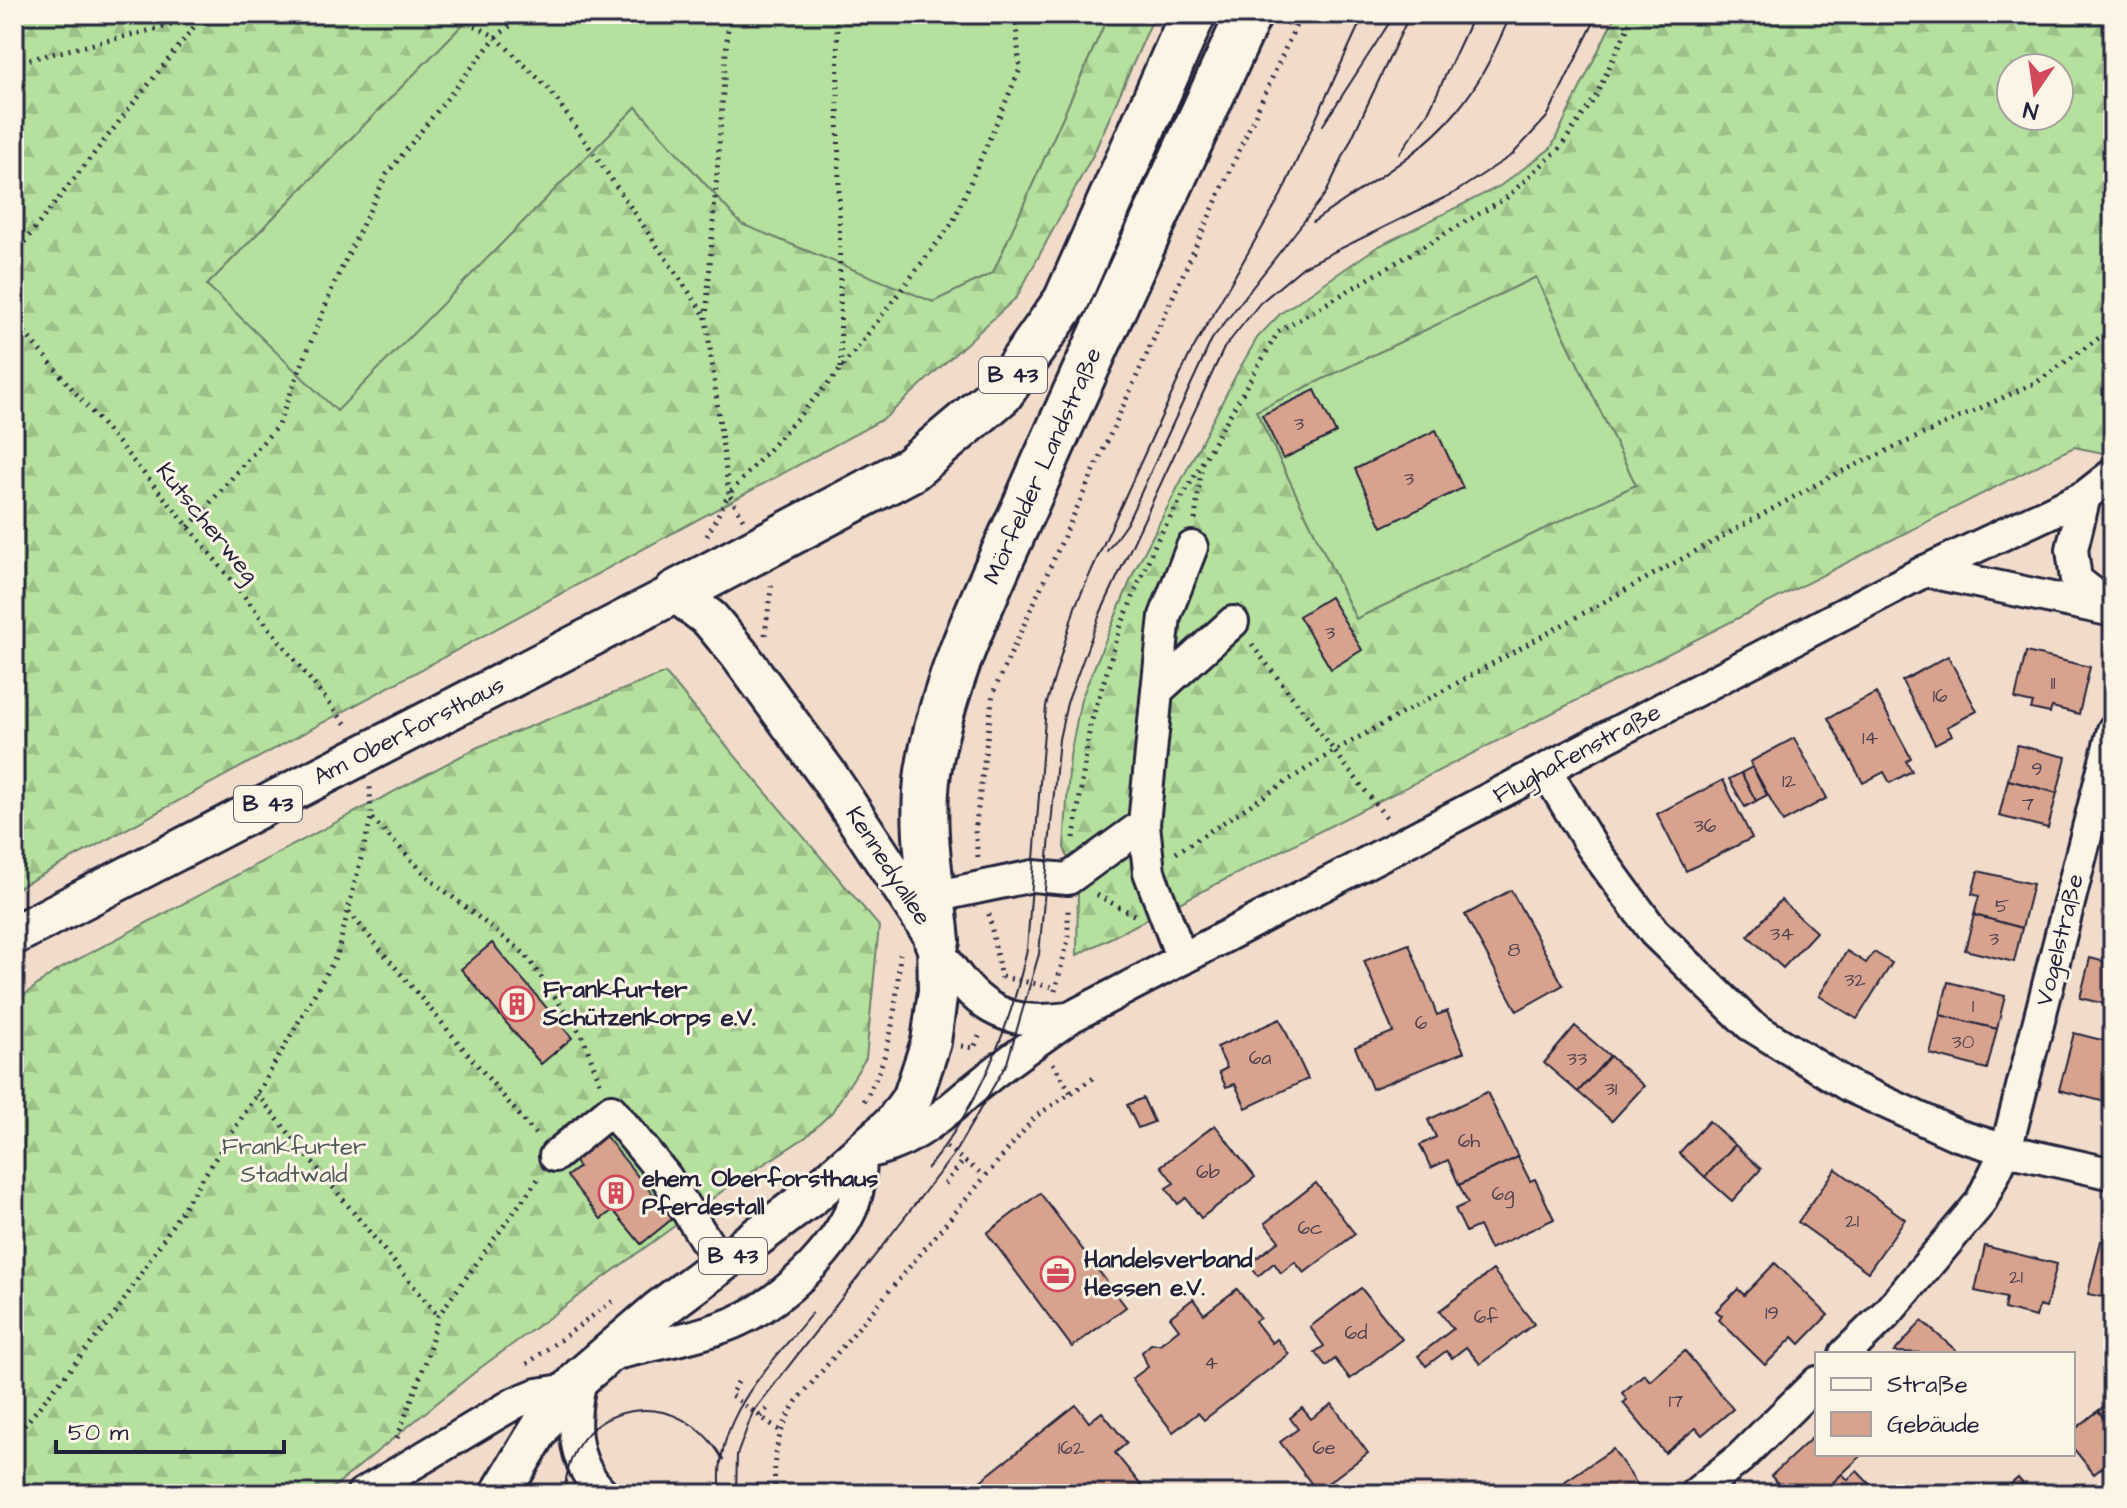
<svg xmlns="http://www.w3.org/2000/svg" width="2127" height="1508" font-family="'Architects Daughter',sans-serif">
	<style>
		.grass { fill: #b6e09d; stroke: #6c816c; stroke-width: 2 }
		.forest { fill: url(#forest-firs); stroke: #6c816c; stroke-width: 2; fill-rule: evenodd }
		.building { fill: #d8a38e; stroke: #22223b; stroke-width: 2 }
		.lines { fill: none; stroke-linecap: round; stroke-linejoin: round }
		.minor-casing { stroke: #22223b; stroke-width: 36 }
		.major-casing { stroke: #22223b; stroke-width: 44 }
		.highway-casing { stroke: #22223b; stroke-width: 50 }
		.path { stroke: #22223b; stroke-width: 5; stroke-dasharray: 2 6; stroke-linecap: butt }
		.minor { stroke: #fcf5e5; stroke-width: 30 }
		.major { stroke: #fcf5e5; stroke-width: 38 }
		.highway { stroke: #fcf5e5; stroke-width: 44 }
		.tram { stroke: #22223b; stroke-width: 2 }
		.labels { text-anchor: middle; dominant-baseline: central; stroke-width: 6; stroke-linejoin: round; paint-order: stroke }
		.number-label { font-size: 20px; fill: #504250 }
		.shield { fill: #fcf5e5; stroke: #63616e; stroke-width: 2 }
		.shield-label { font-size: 22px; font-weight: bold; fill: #22223b }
		.street-label { font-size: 24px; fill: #22223b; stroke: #fcf5e5 }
		.poi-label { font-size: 24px; font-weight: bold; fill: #22223b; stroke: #fcf5e5; text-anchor: start }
		.park-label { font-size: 24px; fill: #4e5b58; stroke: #fcf5e5 }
	</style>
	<defs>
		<pattern id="forest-firs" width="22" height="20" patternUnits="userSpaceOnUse" patternTransform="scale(2)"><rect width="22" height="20" fill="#b6e09d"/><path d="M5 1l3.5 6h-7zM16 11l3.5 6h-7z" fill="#9cc088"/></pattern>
	</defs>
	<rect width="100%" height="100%" fill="#f1dccb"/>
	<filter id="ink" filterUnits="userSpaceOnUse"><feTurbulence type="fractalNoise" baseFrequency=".0125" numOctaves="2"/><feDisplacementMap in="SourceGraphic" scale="16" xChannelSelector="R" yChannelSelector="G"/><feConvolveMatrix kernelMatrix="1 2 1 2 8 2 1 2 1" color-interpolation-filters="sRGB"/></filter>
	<g filter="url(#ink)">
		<g class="grass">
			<path d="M473,14H1109L993,273L933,302L741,224L636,107L337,412L207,285Z"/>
			<path d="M1536,277L1636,485L1356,619L1256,411Z"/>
		</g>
		<g class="forest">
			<path d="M14,14H473L207,285L337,411L636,107L741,224L933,302L993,273L1109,14H1155L1094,153L1017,297L885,418L14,890Z"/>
			<path d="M1616,14H2113V455L2074,447L1077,955L1078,890L1064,847L1070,756L1081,699L1134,572L1236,375L1257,338L1281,313L1377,247L1500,186L1551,148ZM2011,68H2059V116H2011ZM1536,277L1636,485L1356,619L1256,411Z"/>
			<path d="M665,673L879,926L866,1058L832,1112L806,1137L728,1187L480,1368L325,1494H14V1003L54,972L478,747Z"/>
		</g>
		<g class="building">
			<path d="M1315,390L1336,433L1283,459L1262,415Z"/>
			<path d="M1436,430L1463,488L1382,527L1355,469Z"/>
			<path d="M1330,597L1362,650L1331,669L1299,616Z"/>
			<path d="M2026,652L2090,667L2079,714L2052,707L2050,713L2031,709L2033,703L2015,699Z"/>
			<path d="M1948,656L1977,711L1947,727L1952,735L1935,744L1902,681Z"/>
			<path d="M1876,693L1911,758L1906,761L1912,771L1890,783L1884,772L1863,783L1828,718Z"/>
			<path d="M1794,738L1827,798L1783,822L1750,762Z"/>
			<path d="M2017,745L2066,757L2057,793L2008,780Z"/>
			<path d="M1752,767L1767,795L1756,801L1741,773Z"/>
			<path d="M1741,773L1756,801L1745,807L1729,779Z"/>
			<path d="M1723,780L1752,838L1686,871L1657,814Z"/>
			<path d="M2008,780L2057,793L2048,828L1999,816Z"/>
			<path d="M1978,871L2033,884L2022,928L1974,915L1979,896L1972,894Z"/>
			<path d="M1511,890L1563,985L1517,1011L1465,915Z"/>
			<path d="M1781,900L1816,932L1783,968L1748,936Z"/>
			<path d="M1974,915L2022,928L2014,962L1965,950Z"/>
			<path d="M492,943L572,1038L541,1064L461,969Z"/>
			<path d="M1409,944L1437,1015L1447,1011L1464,1052L1372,1089L1355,1047L1393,1032L1364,961Z"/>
			<path d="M1847,951L1866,963L1874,952L1892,963L1857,1019L1819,996Z"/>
			<path d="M2090,958L2113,964V1006L2080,998Z"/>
			<path d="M1948,982L2005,996L1997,1029L1940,1015Z"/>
			<path d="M1940,1015L1997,1029L1987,1069L1930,1054Z"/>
			<path d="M1280,1019L1308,1079L1246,1108L1235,1084L1226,1087L1219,1072L1227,1068L1217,1047Z"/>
			<path d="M1575,1026L1610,1056L1578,1092L1544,1063Z"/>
			<path d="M2074,1033L2113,1043V1088L2109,1103L2059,1090Z"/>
			<path d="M1610,1056L1644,1086L1612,1121L1578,1092Z"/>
			<path d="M1487,1092L1518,1157L1459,1185L1448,1160L1431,1168L1420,1145L1436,1137L1428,1120Z"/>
			<path d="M1143,1098L1154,1122L1138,1128L1127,1105Z"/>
			<path d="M1709,1121L1735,1145L1705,1177L1679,1153Z"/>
			<path d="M596,1124L672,1219L641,1244L613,1210L601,1219L567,1176L579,1167L565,1149Z"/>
			<path d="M1215,1125L1255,1177L1201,1218L1186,1198L1178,1204L1166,1188L1174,1183L1161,1166Z"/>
			<path d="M1735,1145L1761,1169L1732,1201L1705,1177Z"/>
			<path d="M1518,1157L1530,1181L1535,1179L1554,1219L1490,1249L1479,1226L1466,1232L1455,1209L1468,1203L1459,1185Z"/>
			<path d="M1836,1169L1905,1219L1868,1272L1798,1222Z"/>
			<path d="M1316,1183L1355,1234L1304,1273L1295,1262L1281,1273L1274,1263L1258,1276L1249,1264L1279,1241L1265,1223Z"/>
			<path d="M1040,1193L1126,1307L1072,1347L987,1233Z"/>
			<path d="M2101,1241L2113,1244V1299L2088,1294Z"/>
			<path d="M1985,1246L2057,1264L2046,1308L2039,1306L2036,1317L2004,1309L2006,1298L1975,1291Z"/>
			<path d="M1775,1263L1828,1315L1800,1344L1793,1337L1765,1365L1719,1320L1722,1316L1716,1311L1738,1289L1744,1295Z"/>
			<path d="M1493,1270L1534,1324L1480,1364L1466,1347L1452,1358L1446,1351L1426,1366L1418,1356L1453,1329L1439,1311Z"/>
			<path d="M1361,1288L1402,1339L1350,1379L1335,1359L1326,1366L1315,1352L1324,1346L1310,1327Z"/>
			<path d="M1237,1289L1260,1318L1255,1321L1272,1343L1277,1339L1289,1354L1204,1420L1198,1413L1173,1432L1132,1379L1148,1367L1142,1352L1151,1344H1160L1179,1329L1170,1317L1193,1299L1204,1314Z"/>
			<path d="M1922,1321L1960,1354L1894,1352Z"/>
			<path d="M1685,1351L1733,1409L1702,1435L1696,1428L1665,1453L1623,1403L1627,1400L1622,1393L1644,1374L1650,1381Z"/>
			<path d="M2113,1399V1430L2098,1411Z"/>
			<path d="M1332,1404L1368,1453L1317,1491L1280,1442L1298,1429L1290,1418L1302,1408L1311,1419Z"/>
			<path d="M1076,1405L1089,1422L1102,1412L1127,1443L1115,1453L1148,1494H964Z"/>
			<path d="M2098,1411L2113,1430V1459L2094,1474L2073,1448V1431Z"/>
			<path d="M1817,1433V1454H1863L1821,1494H1788L1771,1476Z"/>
			<path d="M1613,1449L1639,1487L1629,1494H1573L1564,1482Z"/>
			<path d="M1857,1471L1879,1494H1830L1826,1489L1842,1474L1848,1480Z"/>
			<path d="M2018,1478L2032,1494H1999Z"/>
		</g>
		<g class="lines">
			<g class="minor-casing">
				<g id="minor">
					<path d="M2085,496L2072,549L2076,580L2111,607"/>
					<path d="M1925,571L2113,611"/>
					<path d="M1157,691L1165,616L1192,547"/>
					<path d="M1546,771L1592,847L1654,932L1750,1025L1849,1086L1957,1135L2006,1150L2113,1174"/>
					<path d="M933,897L1033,876L1068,879L1144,824"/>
					<path d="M938,949C975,1005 999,1027 1069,1018"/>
					<path d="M1182,959L1149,872L1144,824L1157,691L1233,622"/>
					<path d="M555,1156L611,1110L666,1177L721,1265"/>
					<path d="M1845,1354L1887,1313L1980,1203L2006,1150L2113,730"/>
					<path d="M608,1356C649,1345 694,1339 733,1323C781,1303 835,1251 854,1203C860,1187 861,1171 861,1154C919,1143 942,1113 986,1079C1013,1057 1042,1038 1071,1017L1925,571L2085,496L2113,474"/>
					<path d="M582,1376C571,1418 570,1462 604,1494"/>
					<path d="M362,1494L515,1403L537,1394L569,1389"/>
					<path d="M1695,1494L1740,1458L1817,1382"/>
				</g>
			</g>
			<g class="major-casing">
				<path id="major" d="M14,935L676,593L710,619L739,654L827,774L937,941L938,991L931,1042L913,1096L893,1124L813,1195L659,1310L582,1376L548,1415L500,1494"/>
			</g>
			<g class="highway-casing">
				<g id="highway">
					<path d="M676,593L911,469L1000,394L1066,301L1193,14"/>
					<path d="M937,941C932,885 920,828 928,772C944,673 993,579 1033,488C1103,329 1176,172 1249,14"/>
				</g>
			</g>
			<g class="path">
				<path d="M454,14L496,37L550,90L706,317"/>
				<path d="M837,14L841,369"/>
				<path d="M14,63L218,14"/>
				<path d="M14,255L204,14"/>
				<path d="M14,320L189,527L348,727"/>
				<path d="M743,519L729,494L841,369L953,222L1020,69L1015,14"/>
				<path d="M1195,520L1201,470"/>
				<path d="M189,527L278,425L334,284L387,174L496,37L525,14"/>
				<path d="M707,536L729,494L706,318L729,14"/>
				<path d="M765,635L772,581"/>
				<path d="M1252,645L1388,820"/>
				<path d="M372,819L431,880L525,954L583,1037L601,1085"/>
				<path d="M1074,838L1090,726L1121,626L1156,542L1278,332L1506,198L1559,149L1595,98L1634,14"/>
				<path d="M1176,853L1334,751L1830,477L2037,382L2113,328"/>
				<path d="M978,857L975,831L993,693L1301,14"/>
				<path d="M1097,895L1134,915"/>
				<path d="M349,912L535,1134"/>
				<path d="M989,914L1001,978"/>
				<path d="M1002,977L1052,987"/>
				<path d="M1055,991L1068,940V907"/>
				<path d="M961,1046L974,1048L981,1032"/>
				<path d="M1053,1063L1071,1093"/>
				<path d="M257,1094L438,1316"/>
				<path d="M864,1101C892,1055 896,1008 900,954"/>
				<path d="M946,1147L983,1175"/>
				<path d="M945,1184L963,1161"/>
				<path d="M527,1364L613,1301"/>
				<path d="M738,1382L731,1395L779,1430"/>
				<path d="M761,1417L768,1407"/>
				<path d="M14,1438L115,1314L257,1094L337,955L371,818L370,787"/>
				<path d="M397,1438L426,1361L438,1316L538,1179"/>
				<path d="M775,1494C773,1455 776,1435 796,1402L1036,1116L1095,1077"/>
			</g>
			<use href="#minor" class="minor"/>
			<use href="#major" class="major"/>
			<use href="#highway" class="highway"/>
			<g class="tram">
				<path d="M1323,125L1395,14"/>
				<path d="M1399,154L1428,113L1474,14"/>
				<path d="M1313,222C1360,188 1419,157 1456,112C1481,83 1496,48 1511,14"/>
				<path d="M1107,551L1127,523L1212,339L1326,193L1410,14"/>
				<path d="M927,1169C979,1105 1010,1029 1027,949L1046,706L1075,607L1189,356L1281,195L1364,14"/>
				<path d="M565,1494C566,1400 680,1380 723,1460"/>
				<path d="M721,1494C711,1420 769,1367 812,1313"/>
				<path d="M736,1494L737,1455L753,1412L954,1154L1007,1063L1039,954L1059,739L1067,703L1100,614L1224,348L1260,303L1303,267L1454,193L1512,155L1547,117L1598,14"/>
			</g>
		</g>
	</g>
	<defs>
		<g id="building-ring" transform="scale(1.8)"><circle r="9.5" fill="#fcf5e5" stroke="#d1495b" stroke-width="1.5"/><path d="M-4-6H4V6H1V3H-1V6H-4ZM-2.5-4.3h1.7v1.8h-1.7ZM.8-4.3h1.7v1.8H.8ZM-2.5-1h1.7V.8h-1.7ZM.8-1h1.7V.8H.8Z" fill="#d1495b"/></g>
		<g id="office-ring" transform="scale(1.8)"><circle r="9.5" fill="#fcf5e5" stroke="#d1495b" stroke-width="1.5"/><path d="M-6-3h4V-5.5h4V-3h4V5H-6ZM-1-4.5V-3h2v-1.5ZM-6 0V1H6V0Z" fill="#d1495b"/></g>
	</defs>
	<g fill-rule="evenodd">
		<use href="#building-ring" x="517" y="1004"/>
		<use href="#building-ring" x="616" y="1193"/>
		<use href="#office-ring" x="1058" y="1274"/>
	</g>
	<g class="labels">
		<g class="number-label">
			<text x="1299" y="424">3</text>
			<text x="1409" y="479">3</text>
			<text x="1330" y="633">3</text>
			<text x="2053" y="683">11</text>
			<text x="1940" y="696">16</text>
			<text x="1870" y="738">14</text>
			<text x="2037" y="769">9</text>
			<text x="1789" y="781">12</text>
			<text x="2028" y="804">7</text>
			<text x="1705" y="826">36</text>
			<text x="2002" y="906">5</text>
			<text x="1782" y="934">34</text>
			<text x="1994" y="939">3</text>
			<text x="1514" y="950">8</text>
			<text x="1855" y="980">32</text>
			<text x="1973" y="1006">1</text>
			<text x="1421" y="1023">6</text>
			<text x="1963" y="1042">30</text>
			<text x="1260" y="1058">6a</text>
			<text x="1577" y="1059">33</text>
			<text x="1611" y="1089">31</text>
			<text x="1469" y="1141">6h</text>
			<text x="1208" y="1172">6b</text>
			<text x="1503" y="1194">6g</text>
			<text x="1852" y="1221">21</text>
			<text x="1310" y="1228">6c</text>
			<text x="2016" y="1277">21</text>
			<text x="1772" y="1313">19</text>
			<text x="1486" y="1317">6f</text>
			<text x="1356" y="1333">6d</text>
			<text x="1211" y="1363">4</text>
			<text x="1676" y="1401">17</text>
			<text x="1071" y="1448">162</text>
			<text x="1324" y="1448">6e</text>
		</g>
		<g class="shield">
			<rect x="979" y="357" width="68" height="36" rx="6"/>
			<rect x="234" y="786" width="68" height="36" rx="6"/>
			<rect x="699" y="1238" width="68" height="36" rx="6"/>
		</g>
		<g class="shield-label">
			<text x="1013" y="375">B 43</text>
			<text x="268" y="804">B 43</text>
			<text x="733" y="1256">B 43</text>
		</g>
		<g class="street-label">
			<text transform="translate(1043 466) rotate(-66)">Mörfelder Landstraße</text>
			<text transform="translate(207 523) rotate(51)">Kutscherweg</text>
			<text transform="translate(409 731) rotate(-27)">Am Oberforsthaus</text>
			<text transform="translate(1577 754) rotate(-28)">Flughafenstraße</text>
			<text transform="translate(888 866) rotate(57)">Kennedyallee</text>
			<text transform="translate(2060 940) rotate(-76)">Vogelstraße</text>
		</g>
		<g class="poi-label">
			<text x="543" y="990">Frankfurter<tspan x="543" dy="28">Schützenkorps e.V.</tspan></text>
			<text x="642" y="1179">ehem. Oberforsthaus<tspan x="642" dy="28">Pferdestall</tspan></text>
			<text x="1084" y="1260">Handelsverband<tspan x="1084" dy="28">Hessen e.V.</tspan></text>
		</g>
		<g class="park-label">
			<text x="294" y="1147">Frankfurter<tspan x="294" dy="28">Stadtwald</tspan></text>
		</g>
	</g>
	<rect width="2127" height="1508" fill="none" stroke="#fcf5e5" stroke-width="48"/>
	<rect x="24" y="24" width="2079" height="1460" fill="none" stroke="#22223b" stroke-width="3" filter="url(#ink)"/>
	<rect x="1815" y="1352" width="260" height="104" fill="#fcf5e5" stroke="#a5a1a1" stroke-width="2"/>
	<rect x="1831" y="1378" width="40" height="12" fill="#fcf5e5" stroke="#a5a1a1" stroke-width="2"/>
	<text x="1887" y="1392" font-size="24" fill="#22223b">Straße</text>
	<rect x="1831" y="1412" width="40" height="24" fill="#d8a38e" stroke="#a5a1a1" stroke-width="2"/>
	<text x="1887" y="1432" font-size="24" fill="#22223b">Gebäude</text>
	<g transform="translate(2035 92) rotate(193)"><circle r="38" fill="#fcf5e5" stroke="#a5a1a1" stroke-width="2"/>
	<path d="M0-6L14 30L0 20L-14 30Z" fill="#d1495b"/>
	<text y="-12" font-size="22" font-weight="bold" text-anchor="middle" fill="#22223b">N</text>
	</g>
	<path d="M56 1440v12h228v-12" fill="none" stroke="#22223b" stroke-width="4"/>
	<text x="68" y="1440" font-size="24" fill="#22223b" stroke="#fcf5e5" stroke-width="6" paint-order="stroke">50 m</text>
</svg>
